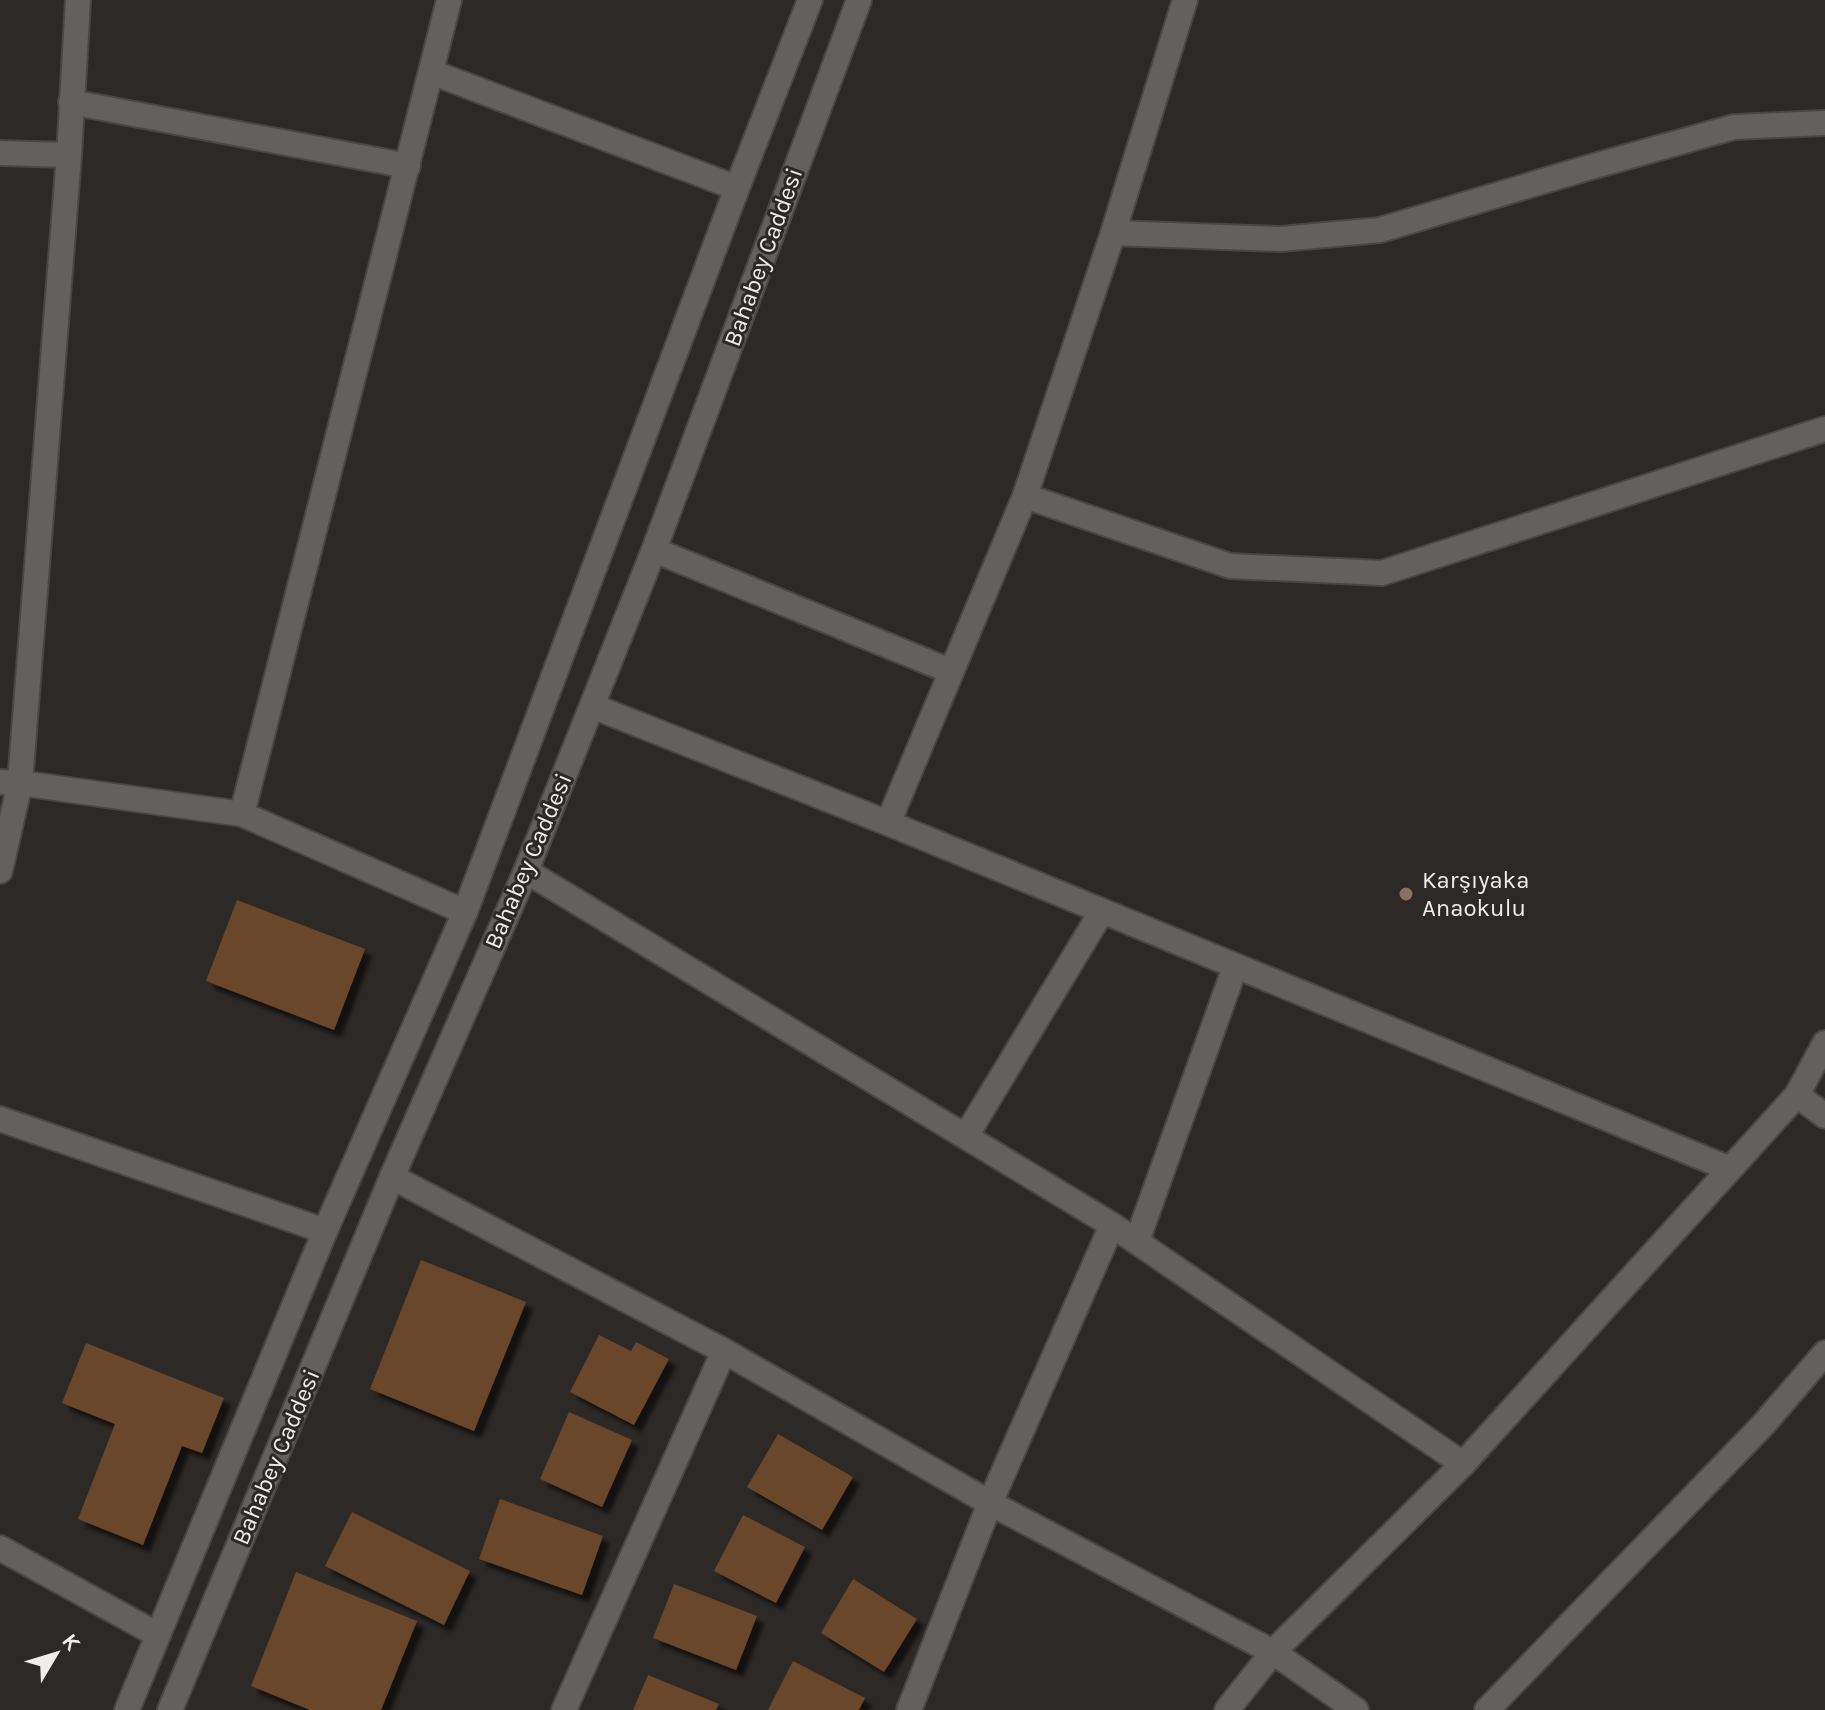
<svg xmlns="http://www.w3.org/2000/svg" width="1825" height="1710" font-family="Karla,sans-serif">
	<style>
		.building { fill: #6a462a; filter: url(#shadow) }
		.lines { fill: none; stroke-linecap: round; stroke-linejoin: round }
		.minor-casing { stroke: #494645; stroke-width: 28 }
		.minor { stroke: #64605e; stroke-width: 24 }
		.education-dot { fill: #8d6e63; stroke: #2c2927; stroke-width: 3 }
		.labels { text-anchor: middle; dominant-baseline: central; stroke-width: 6; stroke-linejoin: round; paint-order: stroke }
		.street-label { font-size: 24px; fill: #efedec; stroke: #2c2927 }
		.poi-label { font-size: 24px; fill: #efedec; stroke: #2c2927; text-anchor: start }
	</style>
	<defs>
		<filter id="shadow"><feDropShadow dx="7" dy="7" stdDeviation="2" flood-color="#0009"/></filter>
	</defs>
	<rect width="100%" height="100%" fill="#2c2927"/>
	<g class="building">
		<path d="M237,900L365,949L334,1030L206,981Z"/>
		<path d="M421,1260L526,1302L474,1431L370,1389Z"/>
		<path d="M599,1335L631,1351L636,1342L669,1359L634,1425L570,1392Z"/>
		<path d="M86,1343L224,1398L202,1453L182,1446L143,1545L78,1519L115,1424L62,1403Z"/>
		<path d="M569,1412L632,1440L602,1507L540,1479Z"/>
		<path d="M778,1434L853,1477L822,1530L747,1487Z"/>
		<path d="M500,1499L603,1536L582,1595L479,1559Z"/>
		<path d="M352,1512L470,1571L444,1625L325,1566Z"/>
		<path d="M743,1515L805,1547L776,1603L714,1571Z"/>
		<path d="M296,1572L417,1621L381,1710H310L251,1686Z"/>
		<path d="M853,1579L917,1619L884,1672L821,1633Z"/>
		<path d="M674,1584L757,1616L736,1670L653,1638Z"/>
		<path d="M793,1661L865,1698L859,1710H768Z"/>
		<path d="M648,1675L719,1704L716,1710H633Z"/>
	</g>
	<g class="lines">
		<g class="minor-casing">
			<g id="minor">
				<path d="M431,72L737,188"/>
				<path d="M71,102L408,166"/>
				<path d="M0,153L69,155"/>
				<path d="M1113,233L1281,239L1380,230L1587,168L1734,127L1825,123"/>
				<path d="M1025,496L1230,566L1382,573L1825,429"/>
				<path d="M654,550L950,671"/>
				<path d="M592,706L888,823L1730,1169"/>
				<path d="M0,782L20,783L242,814L465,912"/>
				<path d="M242,814L449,0"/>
				<path d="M888,823L1025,496L1113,233L1185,0"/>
				<path d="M0,871L20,783L69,155L78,0"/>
				<path d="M526,871L1112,1225L1463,1464"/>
				<path d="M1797,1095L1825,1116"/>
				<path d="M0,1119L325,1231"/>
				<path d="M966,1136L1102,911"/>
				<path d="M392,1177L724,1351L990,1503L1273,1652L1356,1710"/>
				<path d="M1137,1241L1235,967"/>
				<path d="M0,1548L158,1635"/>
				<path d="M127,1710L325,1231L465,912L737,188L810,0"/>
				<path d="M170,1710L392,1177L526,871L654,550L859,0"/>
				<path d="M564,1710L724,1351"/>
				<path d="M909,1710L990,1503L1112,1225"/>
				<path d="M1227,1710L1273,1652L1463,1464L1797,1095L1825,1043"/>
				<path d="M1487,1710L1762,1426L1825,1353"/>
			</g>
		</g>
		<use href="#minor" class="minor"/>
	</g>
	<circle class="education-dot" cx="1406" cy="894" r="8"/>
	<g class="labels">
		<g class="street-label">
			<text transform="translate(763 257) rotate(-70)">Bahabey Caddesi</text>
			<text transform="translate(528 861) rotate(-67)">Bahabey Caddesi</text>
			<text transform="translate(276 1457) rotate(-67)">Bahabey Caddesi</text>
		</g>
		<g class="poi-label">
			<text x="1422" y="880">Karşıyaka<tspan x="1422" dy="28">Anaokulu</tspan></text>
		</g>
	</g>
	<g transform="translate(56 1654) rotate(52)" stroke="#2c2927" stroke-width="6" paint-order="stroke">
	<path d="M0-6L14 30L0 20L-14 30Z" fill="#efedec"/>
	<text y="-12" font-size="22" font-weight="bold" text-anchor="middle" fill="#efedec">K</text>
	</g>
</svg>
